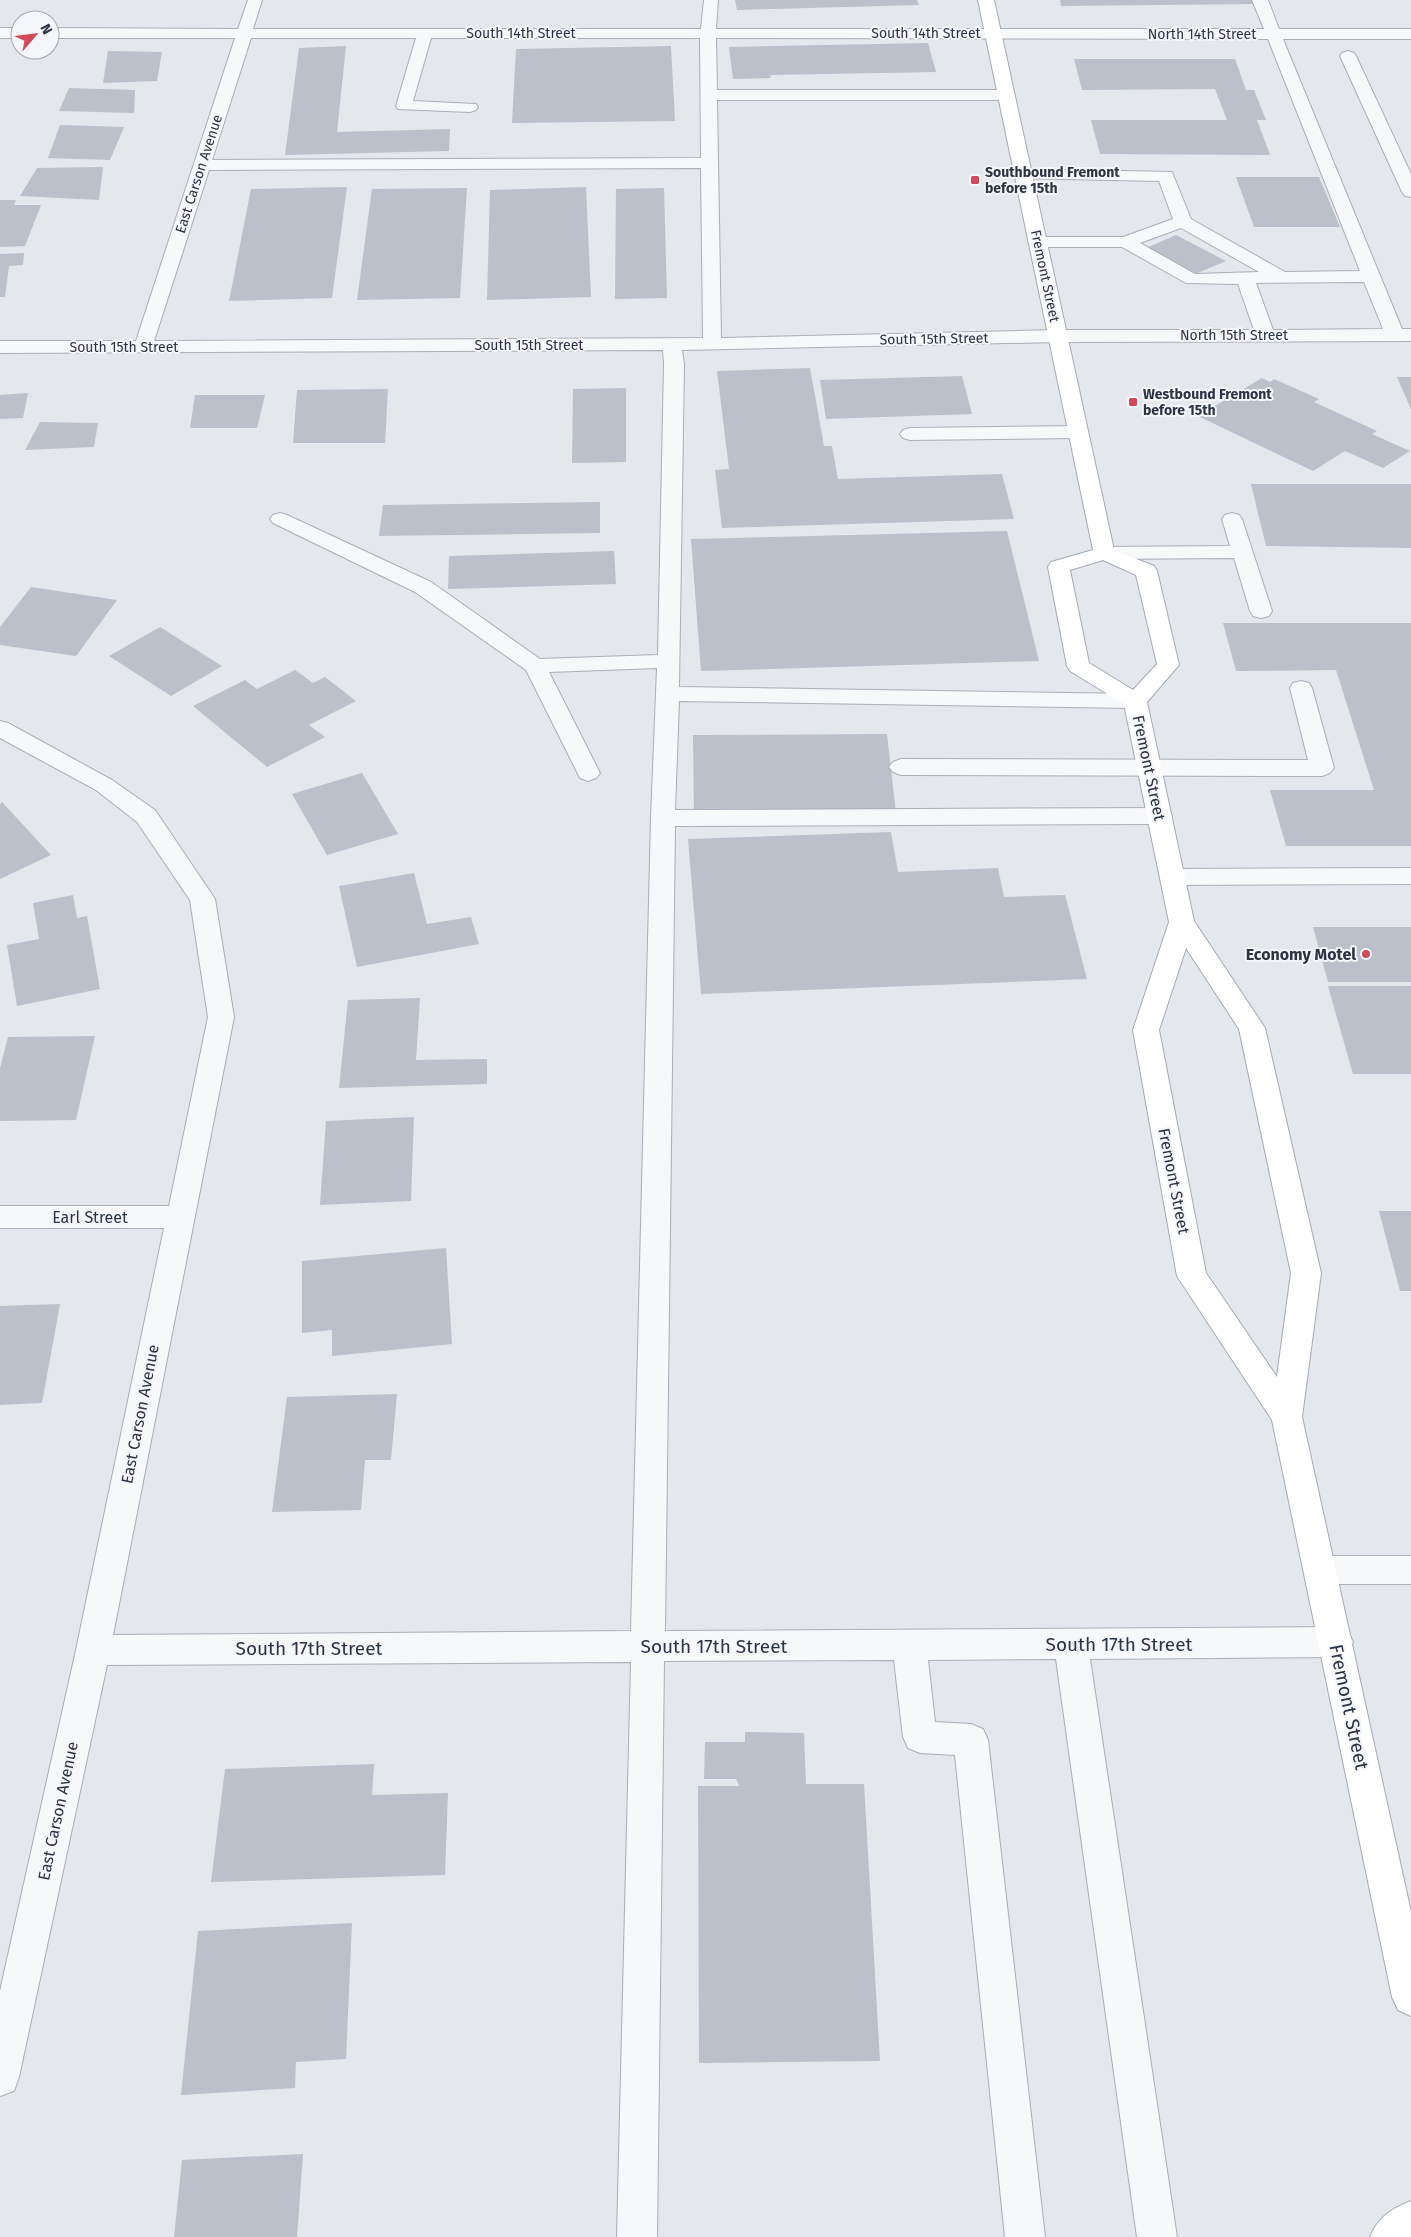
<svg xmlns="http://www.w3.org/2000/svg" width="1411" height="2237" font-family="'Fira Sans',sans-serif">
	<style>
		.building { fill: #bbc0ca }
		.lines { fill: none; stroke-linecap: round; stroke-linejoin: round }
		.minor-casing { stroke: #a9aeb7; stroke-width: 2 }
		.major-casing { stroke: #a3abb8; stroke-width: 2 }
		.minor { fill: #f7f8fa; fill-rule: evenodd }
		.major { fill: #fff; fill-rule: evenodd }
		.poi-dot { fill: #d1495b; stroke: #f4f6f9; stroke-width: 2 }
		.labels { text-anchor: middle; dominant-baseline: central; stroke-width: 4; stroke-linejoin: round; paint-order: stroke }
		.far-street-label { font-size: 14px; fill: #2b3445; stroke: #f4f6f9 }
		.far-poi-label { font-size: 14px; font-weight: bold; fill: #2b3445; stroke: #f4f6f9; text-anchor: start }
		.street-label { font-size: 16px; fill: #2b3445; stroke: #f4f6f9 }
		.poi-label { font-size: 16px; font-weight: bold; fill: #2b3445; stroke: #f4f6f9; text-anchor: end }
		.near-street-label { font-size: 19px; fill: #2b3445; stroke: #f4f6f9 }
	</style>
	<rect width="100%" height="100%" fill="#e4e7ec"/>
	<g class="building">
		<path d="M735,0H917L919,5L737,10Z"/>
		<path d="M1060,0H1253L1255,4L1061,6Z"/>
		<path d="M928,43L936,72L770,75L771,78L733,79L729,47Z"/>
		<path d="M346,46L337,132L450,129L449,151L285,155L299,48Z"/>
		<path d="M671,46L675,121L512,123L516,49Z"/>
		<path d="M108,51L162,52L157,81L103,83Z"/>
		<path d="M1074,59H1235L1246,90H1254L1266,120H1257L1270,155L1100,154L1091,120H1227L1215,89L1082,90Z"/>
		<path d="M69,88L135,90L134,113L59,111Z"/>
		<path d="M60,125L124,127L110,160L48,158Z"/>
		<path d="M103,167L99,200L20,196L37,168Z"/>
		<path d="M1236,177H1319L1340,227H1254Z"/>
		<path d="M347,187L332,298L229,301L251,189Z"/>
		<path d="M586,187L591,297L487,300L490,190Z"/>
		<path d="M467,188L460,298L357,300L372,189Z"/>
		<path d="M664,188L667,298L615,299L616,189Z"/>
		<path d="M0,200H16L14,205H41L25,246L0,247Z"/>
		<path d="M1176,235L1226,261L1195,274L1146,248Z"/>
		<path d="M24,253L23,265L9,266L5,297H0V254Z"/>
		<path d="M810,368L824,446H832L838,479L1002,474L1014,519L722,528L715,470L729,469L717,371Z"/>
		<path d="M962,376L972,414L826,419L820,380Z"/>
		<path d="M1397,377H1411V409Z"/>
		<path d="M1262,378L1270,382L1274,379L1319,399L1314,402L1377,431L1372,434L1410,451L1383,468L1345,451L1313,471L1198,416Z"/>
		<path d="M626,388V462L572,463L573,389Z"/>
		<path d="M388,389L385,443H293L297,390Z"/>
		<path d="M28,393L23,418L0,419V395Z"/>
		<path d="M195,395H265L257,428H190Z"/>
		<path d="M40,422L98,423L94,447L25,450Z"/>
		<path d="M1251,484H1411V548L1266,546Z"/>
		<path d="M600,502V533L379,536L383,505Z"/>
		<path d="M1007,531L1039,661L701,671L691,539Z"/>
		<path d="M614,551L616,584L448,589L449,556Z"/>
		<path d="M31,587L117,600L76,656L0,645V627Z"/>
		<path d="M1223,623H1411V846H1286L1270,790H1374L1336,670L1236,671Z"/>
		<path d="M160,627L222,666L171,696L109,656Z"/>
		<path d="M295,670L313,683L325,677L356,701L309,725L325,737L267,767L193,706L245,680L257,689Z"/>
		<path d="M887,734L896,813H694L693,735Z"/>
		<path d="M362,773L398,834L327,855L292,794Z"/>
		<path d="M2,802L51,855L0,879V804Z"/>
		<path d="M891,832L898,872L998,868L1004,897L1065,895L1087,979L701,994L688,839Z"/>
		<path d="M414,873L427,924L471,917L479,944L357,967L339,886Z"/>
		<path d="M73,895L77,918L87,916L100,989L17,1006L7,945L39,939L33,903Z"/>
		<path d="M1313,927H1411V982H1328Z"/>
		<path d="M1328,986H1411V1074H1353Z"/>
		<path d="M420,998L416,1060L487,1059V1084L339,1088L348,1000Z"/>
		<path d="M95,1036L76,1120L0,1121V1068L8,1037Z"/>
		<path d="M414,1117L411,1201L320,1205L326,1121Z"/>
		<path d="M1379,1211H1411V1291H1400Z"/>
		<path d="M446,1248L452,1344L332,1356V1330L302,1333V1261Z"/>
		<path d="M60,1304L42,1403L0,1405V1306Z"/>
		<path d="M397,1394L391,1460H365L361,1510L272,1512L287,1397Z"/>
		<path d="M745,1732L804,1733L806,1784H864L880,2061L699,2063L698,1786H739L736,1779H704L705,1742H745Z"/>
		<path d="M374,1764L372,1795L448,1793L445,1875L211,1882L225,1769Z"/>
		<path d="M352,1923L346,2059L296,2062L295,2088L181,2095L198,1931Z"/>
		<path d="M303,2154L297,2237H174L182,2160Z"/>
	</g>
	<g class="lines">
		<g class="minor-casing">
			<g id="minor">
				<path d="M248,0H262L253,29H701L704,0H718L716,29H1264L1252,0H1268L1279,29H1411V39H1283L1402,329H1411V341L1058,342L682,350L684,364L679,687L1135,694L1143,696L1146,701L1143,706L1135,708L679,701L675,810L1160,808L1169,810L1172,816L1169,822L1160,824L675,826L665,1631L1336,1627L1348,1631L1353,1642L1348,1653L1336,1657L1090,1659L1177,2237H1137L1056,1659L928,1660L935,1722L971,1724L983,1729L988,1740L1045,2237H1005L955,1755L920,1753L908,1748L903,1737L894,1660L664,1661L657,2237H617L631,1662L107,1665L19,2077L14,2091L0,2096V1991L76,1650L164,1228H0V1206H169L208,1017L190,900L137,822L96,790L0,738V721L8,723L112,780L155,810L215,899L234,1017L113,1635L631,1631L651,818L657,668L549,672L600,773L596,778L588,781L580,778L526,670L415,592L273,523L270,519L273,515L280,513L287,515L431,582L540,659L658,655L664,364L663,350L0,353V341H136L235,38H50V28L238,29ZM251,38H416L396,106L398,109L470,112L476,110L478,107L476,104L413,101L431,38H700L701,158L212,160ZM716,38L1268,39L1360,271L1285,272L1191,219L1172,172L1023,169L1017,170L1015,174L1017,178L1159,181L1173,219L1123,237H1037L1031,238L1028,242L1031,246L1037,247H1122L1186,283L1238,284L1254,330H1058L721,338L717,100H1006L1012,98L1014,95L1012,92L1006,90H717ZM701,168L703,338L154,341L209,170ZM1181,228L1259,272L1195,274L1140,243ZM1364,282L1383,329L1273,330L1256,283Z"/>
				<rect x="0" y="28" width="20" height="10"/>
				<path d="M1348,51L1354,53L1356,56L1411,174V197L1405,196L1402,192L1340,56L1342,53Z"/>
				<path d="M1078,426L1085,428L1088,432L1085,436L1078,438L910,440L903,438L900,434L903,430L910,428Z"/>
				<path d="M1232,513L1239,515L1242,519L1272,611L1269,616L1261,618L1253,616L1250,611L1234,558L1104,559L1097,557L1093,553L1097,549L1104,547L1230,546L1222,519L1225,515Z"/>
				<path d="M1301,681L1309,683L1312,688L1334,768L1330,773L1322,776L901,775L893,772L889,767L893,762L901,759L1308,760L1290,688L1293,683Z"/>
				<path d="M1411,868V884L1173,885L1164,883L1161,877L1164,871L1173,869Z"/>
				<path d="M1320,1556H1411V1584H1320L1308,1580L1304,1570L1308,1560Z"/>
			</g>
		</g>
		<g class="major-casing">
			<g id="major">
				<path d="M978,0H994L1114,550L1154,566L1157,571L1179,665L1147,702L1194,921L1265,1028L1321,1273L1302,1417L1411,1912V2016L1398,2010L1392,1997L1272,1420L1177,1276L1133,1030L1169,922L1124,704L1070,671L1067,666L1048,567L1051,562L1093,550ZM1103,560L1136,575L1157,664L1133,690L1089,663L1070,570ZM1186,948L1239,1029L1291,1273L1277,1377L1206,1273L1159,1030Z"/>
				<path d="M1411,2201V2237H1370C1378,2217 1391,2209 1411,2201Z"/>
			</g>
		</g>
		<use href="#minor" class="minor"/>
		<use href="#major" class="major"/>
	</g>
	<g class="poi-dot">
		<rect x="970" y="175" width="10" height="10" rx="2.5"/>
		<rect x="1128" y="397" width="10" height="10" rx="2.5"/>
		<circle cx="1366" cy="954" r="5"/>
	</g>
	<g class="labels">
		<g class="far-street-label">
			<text x="521" y="33">South 14th Street</text>
			<text x="926" y="33">South 14th Street</text>
			<text x="1202" y="34">North 14th Street</text>
			<text transform="translate(199 174) rotate(-72)">East Carson Avenue</text>
			<text transform="translate(1045 276) rotate(78)">Fremont Street</text>
			<text x="1234" y="335">North 15th Street</text>
			<text transform="translate(934 339) rotate(-1)">South 15th Street</text>
			<text x="529" y="345">South 15th Street</text>
			<text x="124" y="347">South 15th Street</text>
		</g>
		<g class="far-poi-label">
			<text x="985" y="172">Southbound Fremont<tspan x="985" dy="16">before 15th</tspan></text>
			<text x="1143" y="394">Westbound Fremont<tspan x="1143" dy="16">before 15th</tspan></text>
		</g>
		<g class="street-label">
			<text transform="translate(1149 768) rotate(78)">Fremont Street</text>
			<text transform="translate(1174 1181) rotate(79)">Fremont Street</text>
			<text x="90" y="1217">Earl Street</text>
			<text transform="translate(140 1414) rotate(-79)">East Carson Avenue</text>
			<text transform="translate(58 1811) rotate(-78)">East Carson Avenue</text>
		</g>
		<g class="poi-label">
			<text x="1356" y="954">Economy Motel</text>
		</g>
		<g class="near-street-label">
			<text x="1119" y="1644">South 17th Street</text>
			<text x="714" y="1646">South 17th Street</text>
			<text x="309" y="1648">South 17th Street</text>
			<text transform="translate(1349 1707) rotate(78)">Fremont Street</text>
		</g>
	</g>
	<g transform="translate(35 35) rotate(62)"><circle r="24" fill="#f4f6f9" stroke="#a4a8b1"/>
	<path d="M0-4L9 19L0 12L-9 19Z" fill="#d1495b"/>
	<text y="-8" font-size="14" font-weight="bold" text-anchor="middle" fill="#2b3445">N</text>
	</g>
</svg>
